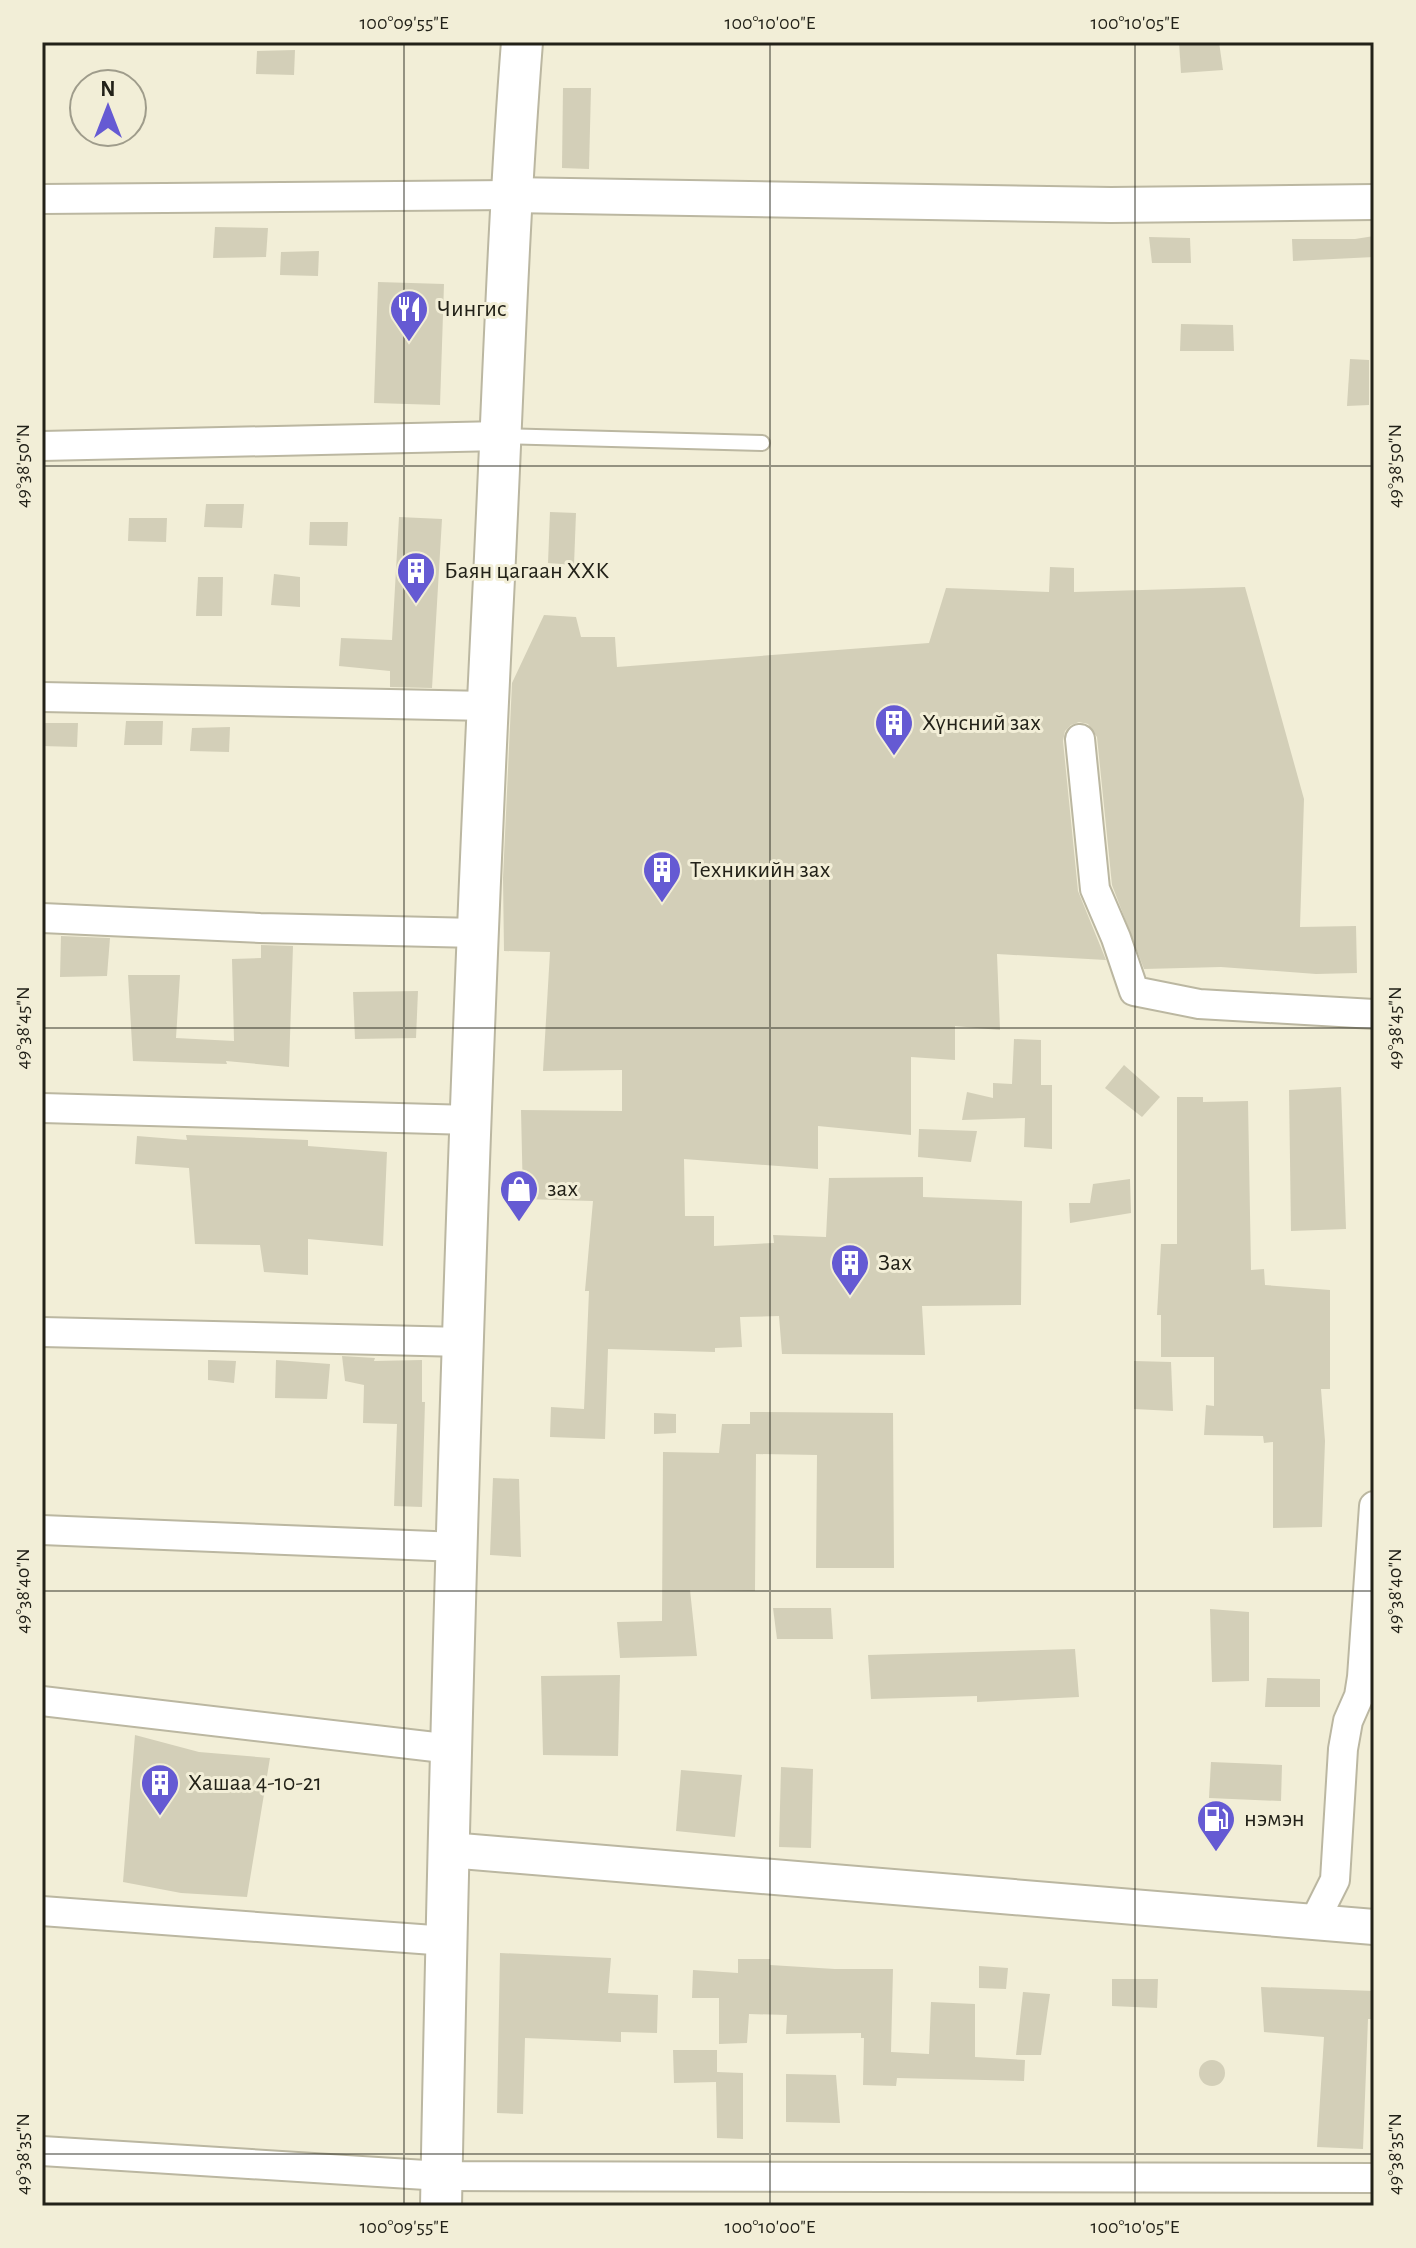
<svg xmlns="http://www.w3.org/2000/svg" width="1416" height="2248" font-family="'Alegreya Sans',sans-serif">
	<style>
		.building { fill: #d3cfb8 }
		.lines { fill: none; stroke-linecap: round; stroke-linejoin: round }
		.service-casing { stroke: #bbb7a1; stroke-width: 18 }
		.minor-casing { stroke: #bbb7a1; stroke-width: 32 }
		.tertiary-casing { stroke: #bbb7a1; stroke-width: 38 }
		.secondary-casing { stroke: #bbb7a1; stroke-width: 44 }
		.service { stroke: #fff; stroke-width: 14 }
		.minor { stroke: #fff; stroke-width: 28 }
		.tertiary { stroke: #fff; stroke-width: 34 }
		.secondary { stroke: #fff; stroke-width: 40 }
		.ticks { fill: none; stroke: #222118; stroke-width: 2; stroke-opacity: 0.45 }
		.labels { text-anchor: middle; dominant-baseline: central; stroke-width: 6; stroke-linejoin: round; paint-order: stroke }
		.poi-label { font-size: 24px; fill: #222118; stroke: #f2eed7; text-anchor: start }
		.neatline { fill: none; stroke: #222118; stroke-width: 3 }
		.ticks-label { font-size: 20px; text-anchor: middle; fill: #222118 }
	</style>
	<rect width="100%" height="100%" fill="#f2eed7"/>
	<g class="building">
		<path d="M1179,42H1219L1223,70L1181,73Z"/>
		<path d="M295,50L294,75L256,74L257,51Z"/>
		<path d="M563,88H591L589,169L562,168Z"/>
		<path d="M215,227L268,228L266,257L213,258Z"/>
		<path d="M1374,236V257L1293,261L1292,239H1355Z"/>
		<path d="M1149,237L1190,238L1191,263H1152Z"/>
		<path d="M319,251L318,276L280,275L281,252Z"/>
		<path d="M378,282L444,284L440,405L374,403Z"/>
		<path d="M1181,324L1233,325L1234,351H1180Z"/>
		<path d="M1350,359L1369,360V405L1347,406Z"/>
		<path d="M206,504H244L242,528L204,527Z"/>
		<path d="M550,512L576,513L574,565L548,563Z"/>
		<path d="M399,517L442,519L432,688L390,687V671L339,666L341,638L392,640Z"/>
		<path d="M129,518H167L166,542L128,541Z"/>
		<path d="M310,522H348L347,546L309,545Z"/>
		<path d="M1050,567L1074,568V592L1245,587L1304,799L1300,927L1356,926L1357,973L1316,974L1221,967L1144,969L1112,885L1097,737L1088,724L1079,722L1071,725L1065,731L1063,741L1078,891L1106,960L997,954L1000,1030L955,1026V1060L911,1057V1135L818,1126V1169L684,1159L685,1216H714V1246L774,1243L773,1235L826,1237L829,1178L923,1177V1197L1022,1201L1021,1305L922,1306L925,1355L782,1354L779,1316L740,1317L742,1347L715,1348V1352L608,1349L605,1439L550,1437L551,1407L584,1409L589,1291H585L593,1201L523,1199L521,1110L622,1111V1070L543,1071L550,952L504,951L503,878L512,683L544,615L576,617L581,637H615L617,667L929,643L946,588L1049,592Z"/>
		<path d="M274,574L300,577V607L271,605Z"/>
		<path d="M198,577H223L222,616H196Z"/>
		<path d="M126,721H163L162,745H124Z"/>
		<path d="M42,723H78L77,747L42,746Z"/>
		<path d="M230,727L229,752L190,751L192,728Z"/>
		<path d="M61,936L110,938L107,976L60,977Z"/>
		<path d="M261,945L293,946L289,1067L226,1061L227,1064L133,1061L128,975H180L176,1038L234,1041L232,959L261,958Z"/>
		<path d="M418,991L416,1038L355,1039L353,992Z"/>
		<path d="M1014,1039L1041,1040V1085H1052V1149L1024,1147L1025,1118L962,1120L967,1092L993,1098V1083L1012,1084Z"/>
		<path d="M1124,1065L1160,1097L1142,1117L1105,1088Z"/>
		<path d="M1341,1087L1346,1229L1291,1231L1289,1090Z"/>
		<path d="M1177,1097H1203V1102L1248,1101L1251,1270L1264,1269L1265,1285L1330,1290V1389H1321L1325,1441L1322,1527L1273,1528V1442L1264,1443L1263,1436L1204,1435L1206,1405L1214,1406V1357H1161V1315H1157L1161,1244H1177Z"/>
		<path d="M919,1129L977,1131L971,1162L918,1157Z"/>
		<path d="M186,1135L308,1140V1146L387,1152L383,1246L308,1239V1275L264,1272L260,1245L195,1244L189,1168L135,1164L137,1136L187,1140Z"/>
		<path d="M1130,1179L1131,1213L1070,1223L1069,1203H1090L1093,1184Z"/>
		<path d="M342,1356L375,1358L374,1361L422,1360V1402H425L422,1507L394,1506L397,1424L363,1423L364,1385L345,1381Z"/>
		<path d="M208,1360L236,1361L234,1383L208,1380Z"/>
		<path d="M276,1360L330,1364L327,1399L275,1398Z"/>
		<path d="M1134,1361L1171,1362L1173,1411L1134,1409Z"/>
		<path d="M750,1412L893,1413L894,1568H816L817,1455L756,1454L755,1591L690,1590L697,1656L620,1658L617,1622L662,1621L663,1452L719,1453L722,1424H750Z"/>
		<path d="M654,1413L676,1414V1433L654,1434Z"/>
		<path d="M493,1478L519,1479L521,1557L490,1555Z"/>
		<path d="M773,1608H831L833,1639H777Z"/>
		<path d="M1210,1609L1249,1612V1681L1212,1682Z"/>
		<path d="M1075,1649L1079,1697L977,1702V1696L871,1699L868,1655Z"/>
		<path d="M620,1675L618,1756L543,1755L541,1676Z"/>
		<path d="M1267,1678L1320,1679V1707H1265Z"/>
		<path d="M135,1735L199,1752L270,1758L247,1897L181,1893L123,1882Z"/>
		<path d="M1211,1762L1282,1765L1281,1801L1209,1798Z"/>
		<path d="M781,1767L813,1769L811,1848L779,1847Z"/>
		<path d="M681,1770L742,1775L735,1837L676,1831Z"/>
		<path d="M500,1953L611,1958L608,1993L658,1995L657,2033L621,2032V2042L525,2038L523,2114L497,2113Z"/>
		<path d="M738,1959H770V1965L835,1969H893L891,2052L929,2054L931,2002L975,2004V2057L1025,2060L1024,2081L897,2078L896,2086L863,2085L864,2038H861V2033L786,2034L787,2015L749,2014L747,2043L719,2044V1998H692L693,1970L738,1973Z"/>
		<path d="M979,1966L1008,1968L1006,1989L979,1988Z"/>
		<path d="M1112,1979H1158L1157,2008L1112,2006Z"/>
		<path d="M1261,1987L1374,1991V2019H1368L1363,2149L1317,2147L1324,2037L1264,2032Z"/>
		<path d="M1023,1992L1050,1994L1041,2055H1016Z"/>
		<path d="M673,2050H717V2072L743,2073V2139L717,2138L716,2082L674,2083Z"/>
		<circle cx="1212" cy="2073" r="13"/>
		<path d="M786,2074L836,2075L840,2123L786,2122Z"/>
	</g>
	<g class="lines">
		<g class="service-casing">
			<path id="service" d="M502,436L762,443"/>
		</g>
		<g class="minor-casing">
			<g id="minor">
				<path d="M42,199L510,195"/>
				<path d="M42,446L501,436"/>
				<path d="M42,697L488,706"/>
				<path d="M1080,739L1095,889L1116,938L1134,991L1199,1004L1374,1014"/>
				<path d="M42,918L260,928L477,933"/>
				<path d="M42,1108L471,1120"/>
				<path d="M42,1332L464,1342"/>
				<path d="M42,1530L458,1547"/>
				<path d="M42,1701L452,1749"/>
				<path d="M42,1911L447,1941"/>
				<path d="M1314,1922L1335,1880L1343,1749L1348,1721L1359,1696L1362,1677L1374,1506"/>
				<path d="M42,2151L442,2176L1374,2178"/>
			</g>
		</g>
		<g class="tertiary-casing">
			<g id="tertiary">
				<path d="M510,195L1111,205L1374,202"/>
				<path d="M449,1850L1374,1927"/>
			</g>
		</g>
		<g class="secondary-casing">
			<path id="secondary" d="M441,2206C451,1677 466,1147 492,618C502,426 507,234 522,42"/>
		</g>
		<use href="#service" class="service"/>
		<use href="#minor" class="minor"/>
		<use href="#tertiary" class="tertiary"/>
		<use href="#secondary" class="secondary"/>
	</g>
	<path class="ticks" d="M404,42V2206M770,42V2206M1135,42V2206M42,466H1374M42,1028H1374M42,1591H1374M42,2154H1374"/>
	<defs>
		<g id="restaurant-pin" transform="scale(2)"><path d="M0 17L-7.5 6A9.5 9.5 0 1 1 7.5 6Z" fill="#655ad3" stroke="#f2eed7"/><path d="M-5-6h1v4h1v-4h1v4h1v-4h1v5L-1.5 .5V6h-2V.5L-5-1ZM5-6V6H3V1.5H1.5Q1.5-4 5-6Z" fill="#fff"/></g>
		<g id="building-pin" transform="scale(2)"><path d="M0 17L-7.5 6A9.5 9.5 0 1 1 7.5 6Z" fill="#655ad3" stroke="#f2eed7"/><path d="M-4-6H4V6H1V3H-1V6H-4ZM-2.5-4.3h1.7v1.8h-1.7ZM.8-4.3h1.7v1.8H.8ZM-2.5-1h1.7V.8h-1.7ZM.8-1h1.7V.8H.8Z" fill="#fff"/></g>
		<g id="shop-pin" transform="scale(2)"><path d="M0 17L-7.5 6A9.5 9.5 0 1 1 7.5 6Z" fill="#655ad3" stroke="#f2eed7"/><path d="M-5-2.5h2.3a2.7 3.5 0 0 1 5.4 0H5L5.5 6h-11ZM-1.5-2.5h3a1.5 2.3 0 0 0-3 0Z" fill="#fff"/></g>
		<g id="fuel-pin" transform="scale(2)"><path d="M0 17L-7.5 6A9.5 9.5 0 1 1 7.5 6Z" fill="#655ad3" stroke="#f2eed7"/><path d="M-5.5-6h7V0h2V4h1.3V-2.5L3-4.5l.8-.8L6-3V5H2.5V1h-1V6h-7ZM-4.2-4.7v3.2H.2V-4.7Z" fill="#fff"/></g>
	</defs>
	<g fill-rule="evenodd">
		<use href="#restaurant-pin" x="409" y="309"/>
		<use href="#building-pin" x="416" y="571"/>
		<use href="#building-pin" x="894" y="723"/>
		<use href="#building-pin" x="662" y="870"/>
		<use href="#shop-pin" x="519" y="1189"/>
		<use href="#building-pin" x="850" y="1263"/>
		<use href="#building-pin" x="160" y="1783"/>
		<use href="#fuel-pin" x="1216" y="1819"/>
	</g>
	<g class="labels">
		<g class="poi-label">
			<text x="437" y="309">Чингис</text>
			<text x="444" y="571">Баян цагаан ХХК</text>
			<text x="922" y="723">Хүнсний зах</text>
			<text x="690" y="870">Техникийн зах</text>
			<text x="547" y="1189">зах</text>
			<text x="878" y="1263">Зах</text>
			<text x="188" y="1783">Хашаа 4-10-21</text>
			<text x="1244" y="1819">нэмэн</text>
		</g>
	</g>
	<rect width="1416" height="2248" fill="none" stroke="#f2eed7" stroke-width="88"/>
	<g transform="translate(108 108)"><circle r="38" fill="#f2eed7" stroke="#9f9c8b" stroke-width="2"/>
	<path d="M0-6L14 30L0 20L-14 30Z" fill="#655ad3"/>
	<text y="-12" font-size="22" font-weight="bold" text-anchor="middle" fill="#222118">N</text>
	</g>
	<rect x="44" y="44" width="1328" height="2160" class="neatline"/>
	<g class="ticks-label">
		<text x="404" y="29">100°09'55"E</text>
		<text x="770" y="29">100°10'00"E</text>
		<text x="1135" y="29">100°10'05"E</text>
		<text transform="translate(22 466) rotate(-90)" y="7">49°38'50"N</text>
		<text transform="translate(1394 466) rotate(-90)" y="7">49°38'50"N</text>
		<text transform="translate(22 1028) rotate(-90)" y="7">49°38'45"N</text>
		<text transform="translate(1394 1028) rotate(-90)" y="7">49°38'45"N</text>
		<text transform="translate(22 1591) rotate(-90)" y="7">49°38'40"N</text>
		<text transform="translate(1394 1591) rotate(-90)" y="7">49°38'40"N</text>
		<text transform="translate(22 2154) rotate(-90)" y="7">49°38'35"N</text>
		<text transform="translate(1394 2154) rotate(-90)" y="7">49°38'35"N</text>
		<text x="404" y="2233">100°09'55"E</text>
		<text x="770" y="2233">100°10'00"E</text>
		<text x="1135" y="2233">100°10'05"E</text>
	</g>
</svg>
